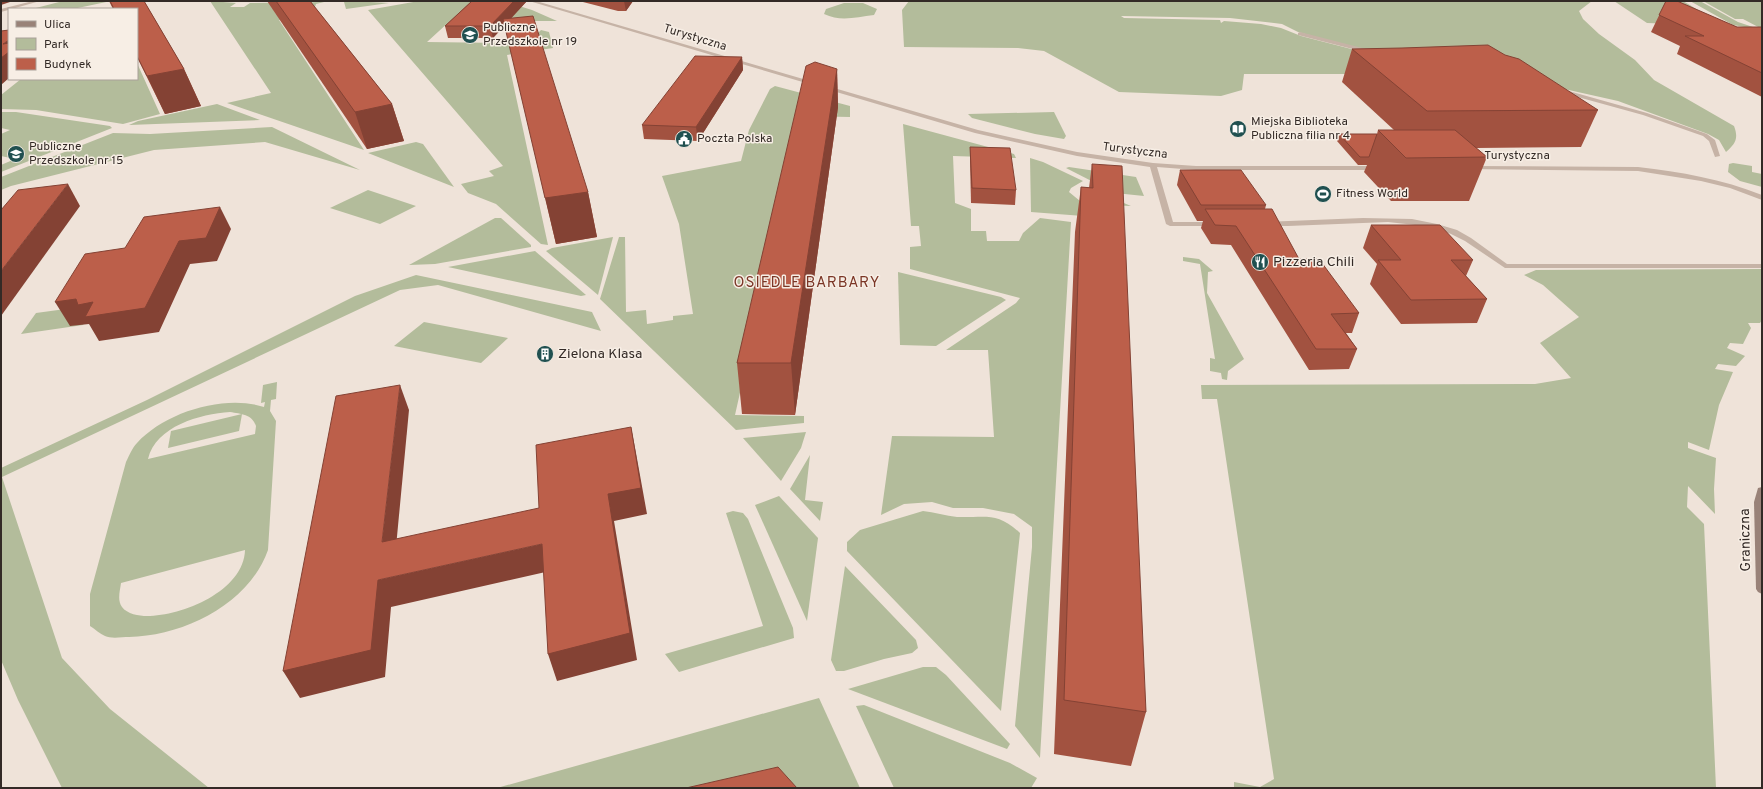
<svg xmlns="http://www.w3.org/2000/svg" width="1763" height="789" font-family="Overpass,sans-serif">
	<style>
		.green { fill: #b3bc9b; fill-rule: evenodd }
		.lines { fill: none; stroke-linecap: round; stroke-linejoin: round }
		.street { fill: #c6b3a6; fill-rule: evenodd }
		.secondary { fill: #998278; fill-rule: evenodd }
		.wall { fill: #a25240 }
		.shaded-wall { fill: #844234 }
		.building { fill: #bc5f4a; stroke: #844234 }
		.labels { text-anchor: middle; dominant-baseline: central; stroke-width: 3; stroke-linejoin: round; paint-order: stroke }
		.far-poi-label { font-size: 12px; fill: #332a26; stroke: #f7eee5; text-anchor: start }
		.far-street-label { font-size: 12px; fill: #332a26; stroke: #f7eee5 }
		.poi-label { font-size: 14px; fill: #332a26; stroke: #f7eee5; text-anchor: start }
		.street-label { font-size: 14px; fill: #332a26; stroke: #f7eee5 }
		.neighbourhood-label { font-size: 15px; letter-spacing: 1px; fill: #7b3626; stroke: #f7eee5 }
	</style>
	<rect width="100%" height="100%" fill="#efe3d9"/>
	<g class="green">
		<path d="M63,1H111L73,9H32Z"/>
		<path d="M210,1L236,3L230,7H244L250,3L324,2L316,4L313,13L279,20L364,150L227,103L271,93Z"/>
		<path d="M351,1L389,3L346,9L344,2Z"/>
		<path d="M419,1H503L532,10L557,21H450L427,42L502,43L508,37H534L541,30L549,32L553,48L507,55L548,245L541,244L496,204L468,193L461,184L494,176L489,171L503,166L368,10Z"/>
		<path d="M909,1H1592L1579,11L1583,19L1599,34L1635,60L1654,80L1734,126C1739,139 1735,144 1726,152L1719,140L1708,134L1618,101L1502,75L1348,46L1298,32L1282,24L1230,18L1121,16L1124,18L1220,20L1221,23L1224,21L1261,24L1281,28L1301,36L1359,51L1384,74H1244L1242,90L1221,96L1119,92L1044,51L1018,48L904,47L902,10Z"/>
		<path d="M1614,1H1683L1725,26L1647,23Z"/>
		<path d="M1690,1H1700L1738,22L1762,30L1733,25Z"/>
		<path d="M1703,1H1762V29L1743,19H1735Z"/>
		<path d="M844,3H863L877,9L874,15C856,17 841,22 824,14L826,9Z"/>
		<path d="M137,63L160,114L123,124L36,110L1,109V95L21,79H137Z"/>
		<path d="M775,86L850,106V117L802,116L735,415L804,416V423L736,430L600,299L619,237H625L626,312L646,310L647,324L673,320V316L693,314L679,224L662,176L741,161L749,130L770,89Z"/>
		<path d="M217,104L260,120L129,125L138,121Z"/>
		<path d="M1,112H16L110,126L112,128L1,172V165L15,159L1,156V134L10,130L1,128Z"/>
		<path d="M1054,112L1066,136L1064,139L1035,134L972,118L968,114Z"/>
		<path d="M903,124L1014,154L1016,158L953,156L955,203L971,209V231H986L987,241H1019L1023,233L1040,218L1071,222L1040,758L1015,726L1032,547V527L1014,514L983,508H953L932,502L904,504L881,515L892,436L994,437L988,350H946L1016,303L1020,298L910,269V247L921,246L919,226H911Z"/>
		<path d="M272,127L360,170L265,142L154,150L11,186L1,190V177L113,133L150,134Z"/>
		<path d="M416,142L423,144L454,187L368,153Z"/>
		<path d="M1030,158L1043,162L1083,181L1071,188L1069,192L1080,201H1119L1131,206L1083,204V216L1031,212Z"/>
		<path d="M1733,163L1752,166V172L1762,174V187L1740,181L1728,172L1729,164Z"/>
		<path d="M1069,167L1136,177L1144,196L1115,193L1066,168Z"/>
		<path d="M368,190L416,206L380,224L330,208Z"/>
		<path d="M495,218H501L531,245V247L435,264L409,265Z"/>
		<path d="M613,237L598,295L546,251L552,248Z"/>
		<path d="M535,251L586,295L581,296L448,267Z"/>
		<path d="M1183,257L1199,259L1213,271L1208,272L1207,293L1244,359L1228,371L1227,380L1222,379L1221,373L1210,371V358L1215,359L1200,264L1183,261Z"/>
		<path d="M1762,269V320L1760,323H1748L1751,328L1743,344L1730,343L1727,348L1745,356L1736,366L1718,364L1715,369L1733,372L1719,405L1709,450L1688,442V448L1716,458L1714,489L1715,514L1688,486L1687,507L1704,524L1716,788H1234V782L1260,787L1274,779L1217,399H1202L1201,385L1535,384L1571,378L1540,343L1579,317L1543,285L1524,275L1536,270Z"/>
		<path d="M898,272L1001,297L1006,300L936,346L900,345Z"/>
		<path d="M416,275L592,312L601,331L438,285L400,290L2,477L62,658L110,709L209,788H62L18,700L1,660V468L147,400L355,296Z"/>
		<path d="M95,305L83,325L21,334L36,313Z"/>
		<path d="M424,322L508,338L481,363L394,346Z"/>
		<path d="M277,382L276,399L271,400L270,411L276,421L268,550C249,604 184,636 129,637C122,637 111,639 105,636C100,634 95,629 90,626V594L126,462C129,456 132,448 137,443C165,412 225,394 264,407L265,402L261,403L263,385ZM230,412C241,414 252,414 256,426L255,434L148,459C156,426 200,414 230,412ZM245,550C244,591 182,616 147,616C139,616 127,614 122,607C117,600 120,591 121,583Z"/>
		<path d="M242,414L239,431L168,448L171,431Z"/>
		<path d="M806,432L801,448L781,481L743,438Z"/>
		<path d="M810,455L805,500L823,502L820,521L790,489Z"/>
		<path d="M779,496L818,538L807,621L755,505Z"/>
		<path d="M733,511L743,513L748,519L793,628L794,638L679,672L665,654L763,626L726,513Z"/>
		<path d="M923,511C934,512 946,516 957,517C985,518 997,511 1020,533L1001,711L847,551V542L860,530Z"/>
		<path d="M845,566L916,640L918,648L912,653L884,659L844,671H836L831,660Z"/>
		<path d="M923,667H936L946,675L1010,744L1007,749L848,689Z"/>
		<path d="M819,698L860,788H497Z"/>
		<path d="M864,705L1010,763L1037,778L1031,788H894L856,706Z"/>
	</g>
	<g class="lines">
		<g class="street">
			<path d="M33,1H40L1,12V9Z"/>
			<path d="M529,1H536L978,130L1077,152L1153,163L1196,166H1379L1383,168L1379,170H1196L1157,167L1173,222H1214L1218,224L1214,226H1170L1166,224L1150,167L1077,156L975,133Z"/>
			<path d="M1300,32L1370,50L1371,51L1368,53L1298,35V33Z"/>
			<path d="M1558,88L1647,113L1707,134L1715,140L1720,156L1715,157L1709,141L1703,136L1643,115L1556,91L1555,90Z"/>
			<path d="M1469,166L1638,167C1681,172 1722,179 1762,195V200L1730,188L1701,181L1638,171L1467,169L1465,168Z"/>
			<path d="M1363,218L1412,219L1437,224L1457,230L1471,238L1507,264H1762V268H1505L1465,241L1451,234L1433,227L1388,222L1288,226H1266L1262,224L1266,222Z"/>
		</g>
		<path class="secondary" d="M1762,487V594L1758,592L1756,589L1754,502L1758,488Z"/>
	</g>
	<g class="wall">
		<path d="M109,1H144L184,69L201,106L165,114L137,57V9H113Z"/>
		<path d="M267,1H310L392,104L404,141L367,149Z"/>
		<path d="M472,1H527L511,18L588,192L597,237L556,244L505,25L493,38H448L445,26Z"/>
		<path d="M579,1H633L626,11H618Z"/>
		<path d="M1666,1L1737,27H1762V97L1677,54L1680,46L1651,32Z"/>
		<path d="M1352,49L1598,110L1581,147L1476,148L1487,157L1469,201H1391L1364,172L1367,165H1358L1337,141L1339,134H1377L1378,130H1394L1342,82Z"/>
		<path d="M742,57L743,70L698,141L644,139L642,125Z"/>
		<path d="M837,69L838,107L795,415L742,414L737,363Z"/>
		<path d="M970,147L1016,190L1015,205L971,203L970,161Z"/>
		<path d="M1092,164L1146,712L1131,766L1054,754L1075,232L1081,187L1089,188Z"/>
		<path d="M1180,170L1266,205L1265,209L1299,259L1359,313L1352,333H1346L1357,349L1349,369L1309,370L1231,245L1211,244L1201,228L1203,221H1197L1177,185Z"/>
		<path d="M1371,225L1473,260L1466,276L1487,299L1477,323L1401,324L1370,284L1377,264L1363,248Z"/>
	</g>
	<g class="shaded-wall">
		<path d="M1,1H13L1,5Z"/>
		<path d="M514,1H527L493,38L490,26Z"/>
		<path d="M624,1H633L626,11Z"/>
		<path d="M9,40V78L1,85V58L3,44Z"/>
		<path d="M742,57L743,70L698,141L696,127Z"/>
		<path d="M184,69L201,106L165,114L147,76Z"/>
		<path d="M837,69L838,107L795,415L791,363Z"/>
		<path d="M392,104L404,141L367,149L355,112Z"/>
		<path d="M68,184L80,206L1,316V271Z"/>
		<path d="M588,192L597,237L556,244L545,198Z"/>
		<path d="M220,207L231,229L217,261L190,264L159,332L99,341L89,324L70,326L55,302Z"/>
		<path d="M400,385L409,410L394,568L382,542Z"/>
		<path d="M631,427L636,453L647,514L614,521L637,660L557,681L548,654Z"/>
		<path d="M542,544L550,571L391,607L385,677L300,698L283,671L378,580Z"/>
	</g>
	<g class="building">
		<path d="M110,1H144L184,69L147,76L137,56V9H114Z"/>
		<path d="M276,1H310L392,104L355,112Z"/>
		<path d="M472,1H514L490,26H445Z"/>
		<path d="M1666,1H1677L1737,27H1762V73L1685,36H1704L1659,15Z"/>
		<path d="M533,16L588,192L545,198L503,19Z"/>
		<path d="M9,30V40L3,44L9,43V52L1,58V31Z"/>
		<path d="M1488,45L1505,55L1519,59L1598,110L1427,111L1352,49L1402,48Z"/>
		<path d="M695,56L742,57L696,127L642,125Z"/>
		<path d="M815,62L837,69L791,363H737L806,66Z"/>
		<path d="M1378,130H1455L1487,157L1406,158Z"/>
		<path d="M1339,134H1377L1369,157H1360Z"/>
		<path d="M970,147L1010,148L1016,190L972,188Z"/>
		<path d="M1092,164L1122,166L1146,712L1064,700L1081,187L1093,188Z"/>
		<path d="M1180,170H1241L1266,205H1201Z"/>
		<path d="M68,184L1,271V210L18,190Z"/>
		<path d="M220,207L206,238L179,241L145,308L85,317L93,302L78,305L76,299L55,302L85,254L125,248L144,217Z"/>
		<path d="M1205,209H1272L1299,259H1319L1359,313L1331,314L1357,349H1316L1236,226L1215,225Z"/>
		<path d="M1371,225H1440L1473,260H1451L1487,299L1411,300L1378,260H1401Z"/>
		<path d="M400,385L382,542L539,508L536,445L631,427L641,488L608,494L630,633L548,654L542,544L378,580L371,650L283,671L336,396Z"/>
		<path d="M778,767L797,788H686Z"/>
	</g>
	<defs>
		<g id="school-disc" transform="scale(0.9)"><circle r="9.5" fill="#205050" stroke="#f7eee5"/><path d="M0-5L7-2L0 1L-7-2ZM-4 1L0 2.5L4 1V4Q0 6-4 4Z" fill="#fff"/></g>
		<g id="library-disc" transform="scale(0.9)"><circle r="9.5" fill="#205050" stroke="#f7eee5"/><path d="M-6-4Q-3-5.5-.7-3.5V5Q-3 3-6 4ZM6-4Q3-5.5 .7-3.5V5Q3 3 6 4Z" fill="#fff"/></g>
		<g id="civic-disc" transform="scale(0.9)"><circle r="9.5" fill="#205050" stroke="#f7eee5"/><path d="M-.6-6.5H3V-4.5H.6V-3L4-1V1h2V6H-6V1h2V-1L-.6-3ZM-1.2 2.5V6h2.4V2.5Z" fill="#fff"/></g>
		<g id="stadium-disc" transform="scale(0.9)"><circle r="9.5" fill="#205050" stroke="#f7eee5"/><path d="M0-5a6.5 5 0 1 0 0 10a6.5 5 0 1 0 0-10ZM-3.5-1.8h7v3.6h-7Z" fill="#fff"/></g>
		<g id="restaurant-disc" transform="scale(0.9)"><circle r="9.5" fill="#205050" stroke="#f7eee5"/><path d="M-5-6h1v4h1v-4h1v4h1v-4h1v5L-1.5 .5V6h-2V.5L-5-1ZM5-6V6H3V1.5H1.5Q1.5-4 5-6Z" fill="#fff"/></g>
		<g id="building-disc" transform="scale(0.9)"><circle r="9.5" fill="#205050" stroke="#f7eee5"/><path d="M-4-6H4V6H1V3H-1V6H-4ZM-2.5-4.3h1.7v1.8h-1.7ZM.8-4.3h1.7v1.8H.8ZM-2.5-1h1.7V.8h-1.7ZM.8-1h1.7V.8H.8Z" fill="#fff"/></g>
	</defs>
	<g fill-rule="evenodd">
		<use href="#school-disc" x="470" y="35"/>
		<use href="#library-disc" x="1238" y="129"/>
		<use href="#civic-disc" x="684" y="139"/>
		<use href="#school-disc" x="16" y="154"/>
		<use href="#stadium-disc" x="1323" y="194"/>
		<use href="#restaurant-disc" x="1260" y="262"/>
		<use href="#building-disc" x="545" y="354"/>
	</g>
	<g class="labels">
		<g class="far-poi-label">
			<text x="483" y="28">Publiczne<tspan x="483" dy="14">Przedszkole nr 19</tspan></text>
			<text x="1251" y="122">Miejska Biblioteka<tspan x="1251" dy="14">Publiczna filia nr 4</tspan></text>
			<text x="697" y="139">Poczta Polska</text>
			<text x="29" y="147">Publiczne<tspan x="29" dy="14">Przedszkole nr 15</tspan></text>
			<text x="1336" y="194">Fitness World</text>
		</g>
		<g class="far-street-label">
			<text transform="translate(695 38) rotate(17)">Turystyczna</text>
			<text transform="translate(1135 151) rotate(7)">Turystyczna</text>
			<text x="1517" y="156">Turystyczna</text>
		</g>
		<g class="poi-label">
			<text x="1273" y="262">Pizzeria Chili</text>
			<text x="558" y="354">Zielona Klasa</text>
		</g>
		<g class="street-label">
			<text transform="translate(1746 540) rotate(-91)">Graniczna</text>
		</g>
		<g class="neighbourhood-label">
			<text x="807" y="283">OSIEDLE BARBARY</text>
		</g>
	</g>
	<rect width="1763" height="789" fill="none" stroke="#332a26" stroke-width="4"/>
	<rect x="8" y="8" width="130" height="72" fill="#f7eee5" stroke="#a9a099"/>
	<rect x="16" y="21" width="20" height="6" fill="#998278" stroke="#a9a099"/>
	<text x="44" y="28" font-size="12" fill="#332a26">Ulica</text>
	<rect x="16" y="38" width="20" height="12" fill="#b3bc9b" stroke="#a9a099"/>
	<text x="44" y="48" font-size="12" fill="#332a26">Park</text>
	<rect x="16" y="58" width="20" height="12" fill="#bc5f4a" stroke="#a9a099"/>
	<text x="44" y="68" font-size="12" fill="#332a26">Budynek</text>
</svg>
